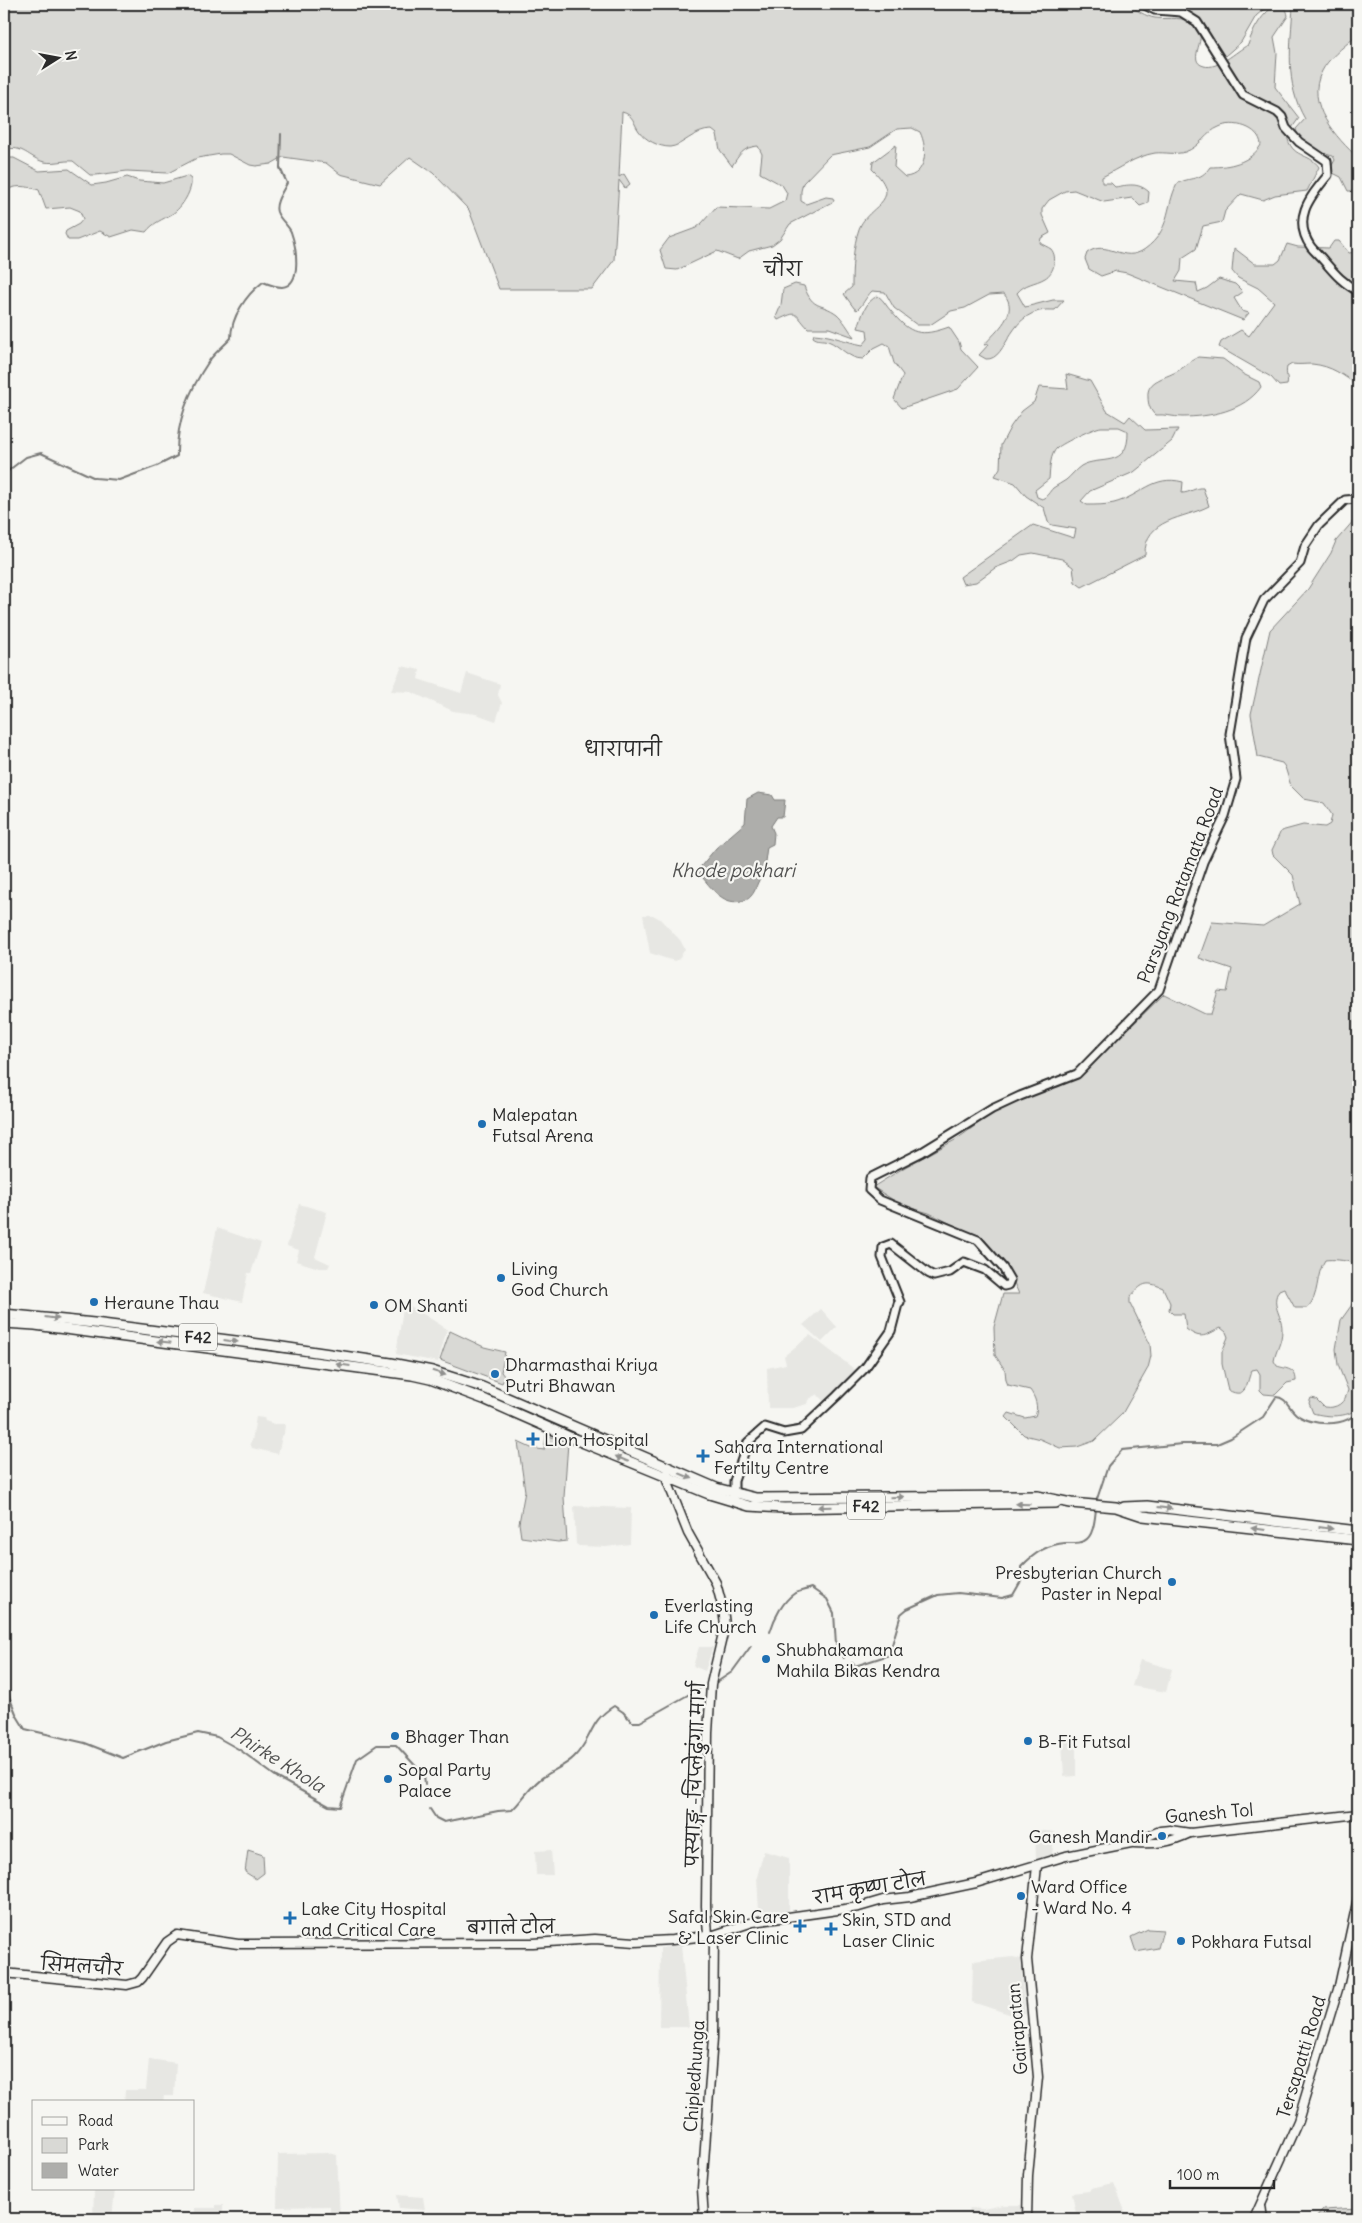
<svg xmlns="http://www.w3.org/2000/svg" width="1362" height="2223" font-family="Delius,'Playpen Sans Deva',sans-serif">
	<style>
		.built { fill: #e7e7e3 }
		.green { fill: #d9d9d5; stroke: #828280; fill-rule: evenodd }
		.water { fill: #aeaeab; stroke: #7a7a78 }
		.lines { fill: none; stroke-linecap: round; stroke-linejoin: round }
		.stream { stroke: #7a7a78; stroke-width: 2 }
		.tertiary-casing { stroke: #2b2b2b; stroke-width: 11 }
		.secondary-casing { stroke: #2b2b2b; stroke-width: 11 }
		.trunk-casing { stroke: #2b2b2b; stroke-width: 12 }
		.tertiary { stroke: #f6f6f2; stroke-width: 7 }
		.secondary { stroke: #f6f6f2; stroke-width: 8 }
		.trunk { stroke: #f6f6f2; stroke-width: 9 }
		.oneway { fill: #90908e }
		.poi-dot { fill: #1f6fb2; stroke: #f6f6f2; stroke-width: 2 }
		.labels { text-anchor: middle; dominant-baseline: central; stroke-width: 4.5; stroke-linejoin: round; paint-order: stroke }
		.shield { fill: #f6f6f2; stroke: #686867; stroke-width: 1 }
		.shield-label { font-size: 16px; font-weight: bold; fill: #2b2b2b }
		.street-label { font-size: 18px; fill: #2b2b2b; stroke: #f6f6f2 }
		.poi-label { font-size: 18px; fill: #2b2b2b; stroke: #f6f6f2; text-anchor: start }
		.neighbourhood-label { font-size: 19px; fill: #2b2b2b; stroke: #f6f6f2 }
		.water-label { font-size: 19px; font-style: italic; fill: #525251; stroke: #f6f6f2 }
	</style>
	<rect width="100%" height="100%" fill="#f6f6f2"/>
	<filter id="ink" filterUnits="userSpaceOnUse"><feTurbulence type="fractalNoise" baseFrequency=".02" numOctaves="2"/><feDisplacementMap in="SourceGraphic" scale="10" xChannelSelector="R" yChannelSelector="G"/><feConvolveMatrix kernelMatrix="1 2 1 2 8 2 1 2 1" color-interpolation-filters="sRGB"/></filter>
	<g filter="url(#ink)">
		<g class="built">
			<path d="M402,666L420,670L418,679L461,693L467,673L500,684L498,695L502,703L496,721L476,714L453,711L411,692L391,691Z"/>
			<path d="M643,915H653L660,919L680,940L685,949L679,959L675,961L667,959L650,953Z"/>
			<path d="M299,1204L327,1212L315,1257L330,1264L328,1268H319L296,1261L299,1250L287,1246Z"/>
			<path d="M217,1228L261,1243L251,1273H248L242,1302L203,1293Z"/>
			<path d="M404,1302L447,1329L438,1362L396,1354Z"/>
			<path d="M821,1309L837,1327L822,1342L803,1325Z"/>
			<path d="M810,1335L858,1372L826,1404L817,1394L808,1400L807,1404L793,1408H768L767,1368L786,1364L784,1356Z"/>
			<path d="M256,1417L264,1418L265,1421L274,1424H285L284,1434L280,1439L281,1441L278,1454L252,1448L250,1443L252,1441Z"/>
			<path d="M574,1506L631,1508L630,1544L606,1547L579,1546L576,1544Z"/>
			<path d="M699,1647H713L705,1671L693,1666Z"/>
			<path d="M1140,1660L1172,1669L1166,1692L1132,1686Z"/>
			<path d="M1062,1740L1076,1742V1776L1064,1777Z"/>
			<path d="M1035,1830L1055,1832L1052,1855L1036,1859Z"/>
			<path d="M551,1850L553,1875H536L535,1851Z"/>
			<path d="M764,1851L789,1858V1912H759L757,1877Z"/>
			<path d="M681,1945L689,2027H659L660,1948Z"/>
			<path d="M1013,1957L1021,1959L1025,2014L1012,2015L972,2002L973,1961Z"/>
			<path d="M149,2059L176,2063L174,2096H164L163,2102H124L125,2090H146Z"/>
			<path d="M328,2153L337,2155L340,2219H330V2206L277,2207L278,2154Z"/>
			<path d="M1114,2183L1128,2219H1077L1072,2193L1089,2191L1091,2188Z"/>
			<path d="M94,2189H115L112,2219H93Z"/>
			<path d="M397,2195L423,2197L425,2210L399,2208Z"/>
			<path d="M216,2205H223V2219H195V2208H216Z"/>
			<path d="M1003,2205H1021L1023,2215L1021,2219H967L969,2208L983,2209Z"/>
		</g>
		<g class="green">
			<path d="M4,4H1128C1134,9 1147,17 1155,18C1170,20 1184,15 1196,25C1210,36 1185,61 1204,66C1218,70 1236,51 1248,45C1252,31 1263,11 1277,5C1285,7 1287,9 1288,16L1274,37L1277,53L1275,87L1299,118L1287,135C1291,159 1309,152 1319,167L1307,191L1275,195L1263,200L1241,194L1225,211L1222,222L1203,226L1196,249L1182,258L1181,271L1175,281L1196,283L1198,292L1207,288L1219,279L1235,284L1243,292L1234,298L1242,311L1249,313L1243,320L1127,273L1116,271L1101,276L1089,269L1085,259L1087,253C1107,238 1123,265 1145,249C1171,230 1165,208 1177,184C1190,176 1200,182 1210,167C1229,167 1250,163 1261,145C1260,127 1233,120 1219,127C1206,132 1200,147 1185,152C1175,155 1165,152 1155,153C1136,156 1118,169 1102,177V183H1111L1115,187C1128,185 1138,182 1149,192L1148,203L1140,206L1132,198L1104,202L1074,190L1065,191L1049,200L1042,209V215L1050,233L1041,238L1040,243C1043,245 1048,247 1051,249C1058,257 1054,273 1045,278C1035,284 1025,283 1017,293L1025,307L1053,300H1064L1055,310C1007,306 1009,361 986,359L979,355L989,344L984,345C996,331 1020,313 1004,294L989,295L965,308L951,311L930,325H917L894,308L885,292L872,291C865,298 863,305 857,310L854,308L844,294L852,287C852,269 853,246 859,229C868,204 906,202 872,169L873,162L896,145L894,167L905,177C927,175 928,149 920,132L912,128L897,129L870,147L830,155L803,183L801,191V201L806,204L826,197L833,198L834,201L790,224L780,239L772,245L749,251L738,259L717,251L677,270L666,269L660,250L669,238L696,228L702,223L716,207L769,209L785,201L787,193L782,185L760,173L762,154L758,146C743,147 739,155 732,166L720,150L717,134L712,130C693,130 683,146 670,147C659,147 645,140 639,131C633,123 634,115 622,112L619,177L624,174L630,184L625,188L619,180L614,260L592,289H499L469,210L433,173L410,157L380,184L340,174L326,163L283,157L271,164L256,166L250,165L229,154H221L197,158L168,173L127,171L96,175H90L73,161C63,160 51,165 41,161C28,156 19,143 4,151Z"/>
			<path d="M1151,4H1217L1228,8H1252L1259,4H1270L1256,16L1241,42L1225,56C1222,54 1218,51 1216,49C1208,39 1210,27 1199,18C1185,7 1166,11 1151,4Z"/>
			<path d="M1287,4H1358V38H1354C1343,47 1328,59 1322,71C1304,104 1337,138 1358,158V191H1348L1341,177L1333,173L1331,167L1335,160L1333,156C1319,153 1299,144 1296,129L1305,119C1284,83 1291,45 1293,5Z"/>
			<path d="M9,158H14L39,171L69,169L92,185L106,183L127,177L139,181L163,183L187,176L191,179C193,189 182,208 172,214C162,220 154,222 146,232L133,230L111,237L100,231L77,240H68L65,234L66,231L79,224L83,219L80,211L70,207L46,209L39,190C27,186 14,184 4,192V162Z"/>
			<path d="M1334,241H1339L1349,253L1358,252V386C1343,375 1332,366 1312,364C1305,364 1299,365 1292,364L1287,367C1285,375 1289,379 1287,385L1279,386L1271,377L1219,347L1221,342L1241,330L1249,336L1274,302L1258,288L1238,278L1232,271L1234,248L1255,264H1275L1280,260L1287,244L1298,247L1329,248Z"/>
			<path d="M795,284L804,286C813,311 821,302 837,314C842,318 850,331 854,337L829,328H808C794,313 799,310 778,320L776,317L781,305L783,289Z"/>
			<path d="M878,296C884,300 886,306 891,311C910,335 921,337 949,327L959,342L961,349L978,367L958,389L902,408L894,399L903,375L894,363L889,346L884,343L874,348L863,359C848,359 841,346 828,341C822,339 818,341 813,337L814,334C832,335 846,342 863,345L868,339L867,330L858,328C862,316 865,301 878,296Z"/>
			<path d="M1198,357L1223,359L1243,374L1259,382L1261,387C1244,411 1210,417 1182,417C1173,417 1165,414 1155,415C1150,410 1148,404 1148,397C1146,379 1168,378 1179,370C1186,366 1190,361 1198,357Z"/>
			<path d="M1066,374L1090,381L1107,411L1125,422L1130,416L1145,430L1178,429L1172,441L1134,472L1090,491L1081,501L1087,505C1096,505 1106,505 1114,503C1141,496 1153,474 1183,482L1182,493C1190,493 1195,487 1203,488L1209,506C1184,519 1144,518 1145,555L1082,587L1075,582L1073,567L1062,559L1033,553L1021,555L1013,561L995,568L976,582L963,584L960,577L1033,525L1074,538L1076,529L1052,525L1048,522L1044,508L1026,496L1015,483L995,476L1000,468L1001,445L1011,426L1022,411L1034,402L1039,387L1068,389ZM1101,427H1119L1128,431C1129,470 1099,455 1081,466C1075,470 1071,476 1066,480C1062,483 1057,485 1053,488C1049,492 1048,496 1042,499L1037,497L1035,490L1049,479C1050,469 1050,454 1057,448C1063,443 1093,428 1101,427Z"/>
			<path d="M1358,518V1408C1348,1418 1326,1417 1313,1413L1309,1403L1311,1398L1316,1399L1324,1407C1337,1409 1345,1403 1348,1390L1338,1365L1336,1349L1341,1320L1351,1306L1357,1290L1356,1273L1352,1263C1346,1260 1332,1259 1325,1260C1315,1275 1320,1296 1307,1308H1295L1284,1288L1279,1290C1270,1305 1282,1314 1282,1329C1282,1344 1276,1349 1274,1361L1277,1366C1286,1369 1296,1368 1296,1381L1287,1383L1275,1395L1264,1394L1260,1390V1374L1257,1369L1252,1370C1246,1381 1248,1401 1228,1390L1222,1364V1352L1228,1337L1226,1332L1221,1328C1205,1335 1202,1341 1186,1329L1184,1314H1173L1169,1310L1170,1303L1163,1288C1145,1280 1142,1284 1130,1297V1303L1150,1344L1151,1356L1148,1368L1122,1414L1094,1441L1077,1447L1060,1448L1040,1439L1024,1435L1006,1417L1009,1413L1025,1418L1035,1416C1039,1407 1035,1397 1030,1390L1008,1385L1006,1380L1005,1370L995,1355L994,1327L1003,1294H1019L1007,1267L984,1240L929,1213L901,1205L873,1187L905,1167L957,1139L991,1114L1039,1091L1058,1087L1079,1077L1164,994L1205,1014H1211L1218,991L1227,992L1232,969L1199,958L1212,922L1263,926L1300,904L1293,875L1273,855L1272,850L1281,831L1303,825L1325,827L1330,824L1332,815L1324,803L1304,799L1291,786L1285,767L1282,763L1258,757L1251,714L1270,630L1308,589L1331,553L1336,541L1355,519Z"/>
			<path d="M450,1331L484,1347L505,1352L501,1372L505,1377L502,1383L440,1360Z"/>
			<path d="M546,1435L568,1443L564,1497L567,1541L558,1542L521,1537L519,1523L525,1491L518,1442L531,1448L544,1450Z"/>
			<path d="M248,1850L263,1855L264,1873L256,1879L245,1872Z"/>
			<path d="M1148,1929L1163,1930L1158,1948L1136,1952L1131,1937Z"/>
			<path d="M1358,2208V2219H1315L1323,2210Z"/>
		</g>
		<path class="water" d="M758,793L772,795L775,800H785L783,817H777L771,826L774,833L773,844L767,847L763,876C756,881 757,890 751,896C748,900 745,900 741,901C721,906 709,884 697,871L716,848L745,823L747,799Z"/>
		<g class="lines">
			<g class="stream">
				<path d="M4,474L26,457L41,453L95,478L119,480L157,466L177,456C176,422 190,389 209,361C215,352 224,346 231,338C231,317 246,295 263,282C268,284 276,287 282,287C303,285 296,246 291,232C288,225 280,220 277,212C274,203 283,191 287,183L280,168L281,134"/>
				<path d="M1096,1502L1108,1466L1122,1450L1182,1444H1217L1231,1438L1263,1417L1276,1397C1286,1397 1289,1408 1296,1414C1310,1426 1348,1428 1358,1410"/>
				<path d="M770,1632C774,1618 783,1601 795,1593C800,1591 806,1590 811,1588L827,1599L834,1613L836,1645L844,1658"/>
				<path d="M852,1663L855,1666L889,1655L901,1614L907,1609L938,1595L958,1593L1002,1598L1013,1595L1021,1581V1567C1033,1554 1047,1544 1065,1543C1070,1543 1079,1544 1084,1541C1094,1537 1095,1517 1096,1509"/>
				<path d="M717,1682L732,1672L751,1646"/>
				<path d="M4,1684L17,1716L25,1729L85,1743L123,1758L166,1741L198,1733L217,1737L240,1750L278,1778L329,1806L340,1807L357,1759L377,1745H396L424,1775L425,1784"/>
				<path d="M430,1809L436,1818L444,1822L498,1811L512,1810C523,1800 532,1783 545,1776C555,1769 565,1766 574,1757C594,1737 588,1722 614,1706L623,1712L632,1722H640L702,1687"/>
			</g>
			<g class="tertiary-casing">
				<g id="tertiary">
					<path d="M1143,4L1155,10L1181,12L1197,22L1243,95L1277,112L1282,117L1286,128L1299,142L1327,161L1328,175C1311,196 1291,218 1311,247C1315,252 1320,256 1324,261C1335,274 1344,284 1358,291"/>
					<path d="M734,1497V1481L748,1442L765,1427L784,1433L801,1430L837,1396L865,1368L891,1331L898,1304L900,1302L882,1257L883,1247L891,1244L928,1273L934,1276L950,1272L964,1262L985,1270L1004,1286L1008,1285L1010,1280L1003,1268L978,1240L880,1200L869,1190L870,1178L922,1152L992,1109L1020,1096L1077,1074L1159,990L1203,862L1225,816L1236,779L1230,734L1246,638L1264,600L1300,563L1305,546L1319,525L1345,500L1358,499"/>
				</g>
			</g>
			<g class="secondary-casing">
				<g id="secondary">
					<path d="M667,1474L666,1478L688,1533L716,1583L723,1609L725,1625L711,1684L708,1733L706,1906L708,1935"/>
					<path d="M1134,1843C1158,1844 1169,1843 1190,1833"/>
					<path d="M4,1973L127,1985L138,1982L142,1978L167,1942L177,1935L238,1944L533,1943L595,1939L635,1942L672,1940L714,1935L753,1922L859,1907L883,1900L910,1897L976,1883L1066,1856L1131,1843L1160,1831L1170,1830L1190,1833L1358,1814"/>
					<path d="M1261,2205L1263,2219"/>
					<path d="M704,2219L702,2189L713,2038L714,1935"/>
					<path d="M1027,2219L1028,2175L1038,2077L1027,1959L1037,1866"/>
					<path d="M1254,2219L1298,2121L1339,1986L1358,1898"/>
				</g>
			</g>
			<g class="trunk-casing">
				<g id="trunk">
					<path d="M4,1314L94,1323L275,1346L391,1363L432,1371L482,1387L716,1488L756,1498L1037,1496L1071,1503L1116,1507L1143,1516L1358,1540"/>
					<path d="M4,1323L35,1325L412,1375L430,1379L486,1400L572,1438L709,1494L749,1506L784,1508L1056,1503"/>
					<path d="M1124,1507L1147,1506L1358,1531"/>
				</g>
			</g>
			<use href="#tertiary" class="tertiary"/>
			<use href="#secondary" class="secondary"/>
			<use href="#trunk" class="trunk"/>
		</g>
		<defs><path id="oneway-solid" d="M-6-.8H1V-3.2L6.5 0L1 3.2V.8H-6Z" transform="scale(1.25)"/></defs>
		<g class="oneway">
			<use href="#oneway-solid" transform="translate(52 1318) rotate(7)"/>
			<use href="#oneway-solid" transform="translate(231 1341) rotate(7)"/>
			<use href="#oneway-solid" transform="translate(164 1342) rotate(-174)"/>
			<use href="#oneway-solid" transform="translate(343 1365) rotate(-173)"/>
			<use href="#oneway-solid" transform="translate(439 1373) rotate(18)"/>
			<use href="#oneway-solid" transform="translate(622 1459) rotate(-157)"/>
			<use href="#oneway-solid" transform="translate(686 1476) rotate(22)"/>
			<use href="#oneway-solid" transform="translate(897 1497) rotate(-1)"/>
			<use href="#oneway-solid" transform="translate(1023 1504) rotate(-179)"/>
			<use href="#oneway-solid" transform="translate(825 1507) rotate(178)"/>
			<use href="#oneway-solid" transform="translate(1165 1508) rotate(7)"/>
			<use href="#oneway-solid" transform="translate(1326 1528) rotate(7)"/>
			<use href="#oneway-solid" transform="translate(1258 1529) rotate(-173)"/>
		</g>
	</g>
	<g class="poi-dot">
		<circle cx="482" cy="1124" r="5"/>
		<circle cx="501" cy="1278" r="5"/>
		<circle cx="94" cy="1302" r="5"/>
		<circle cx="374" cy="1305" r="5"/>
		<circle cx="495" cy="1374" r="5"/>
		<path d="M530.5 1431.5h5v5h5v5h-5v5h-5v-5h-5v-5h5z"/>
		<path d="M700.5 1448.5h5v5h5v5h-5v5h-5v-5h-5v-5h5z"/>
		<circle cx="1172" cy="1582" r="5"/>
		<circle cx="654" cy="1615" r="5"/>
		<circle cx="766" cy="1659" r="5"/>
		<circle cx="395" cy="1736" r="5"/>
		<circle cx="1028" cy="1741" r="5"/>
		<circle cx="388" cy="1779" r="5"/>
		<circle cx="1162" cy="1836" r="5"/>
		<circle cx="1021" cy="1896" r="5"/>
		<path d="M287.5 1910.5h5v5h5v5h-5v5h-5v-5h-5v-5h5z"/>
		<path d="M797.5 1918.5h5v5h5v5h-5v5h-5v-5h-5v-5h5z"/>
		<path d="M828.5 1921.5h5v5h5v5h-5v5h-5v-5h-5v-5h5z"/>
		<circle cx="1181" cy="1941" r="5"/>
	</g>
	<g class="labels">
		<g class="shield">
			<rect x="179" y="1323.5" width="38" height="27" rx="4"/>
			<rect x="847" y="1492.5" width="38" height="27" rx="4"/>
		</g>
		<g class="shield-label">
			<text x="198" y="1337">F42</text>
			<text x="866" y="1506">F42</text>
		</g>
		<g class="street-label">
			<text transform="translate(1180 885) rotate(-69)">Parsyang Ratamata Road</text>
			<text transform="translate(695 1774) rotate(-88)">पस्याङ्ग -चिप्लेढुंगा मार्ग</text>
			<text transform="translate(1209 1813) rotate(-5)">Ganesh Tol</text>
			<text transform="translate(870 1888) rotate(-10)">राम कृष्ण टोल</text>
			<text transform="translate(511 1927) rotate(-1)">बगाले टोल</text>
			<text transform="translate(82 1966) rotate(4)">सिमलचौर</text>
			<text transform="translate(1017 2029) rotate(-95)">Gairapatan</text>
			<text transform="translate(1301 2057) rotate(-73)">Tersapatti Road</text>
			<text transform="translate(694 2076) rotate(-86)">Chipledhunga</text>
		</g>
		<g class="poi-label">
			<text x="492" y="1114">Malepatan<tspan x="492" dy="21">Futsal Arena</tspan></text>
			<text x="511" y="1268">Living<tspan x="511" dy="21">God Church</tspan></text>
			<text x="104" y="1302">Heraune Thau</text>
			<text x="384" y="1305">OM Shanti</text>
			<text x="505" y="1364">Dharmasthai Kriya<tspan x="505" dy="21">Putri Bhawan</tspan></text>
			<text x="544" y="1439">Lion Hospital</text>
			<text x="714" y="1446">Sahara International<tspan x="714" dy="21">Fertilty Centre</tspan></text>
			<text x="1162" y="1572" text-anchor="end">Presbyterian Church<tspan x="1162" dy="21">Paster in Nepal</tspan></text>
			<text x="664" y="1605">Everlasting<tspan x="664" dy="21">Life Church</tspan></text>
			<text x="776" y="1649">Shubhakamana<tspan x="776" dy="21">Mahila Bikas Kendra</tspan></text>
			<text x="405" y="1736">Bhager Than</text>
			<text x="1038" y="1741">B-Fit Futsal</text>
			<text x="398" y="1769">Sopal Party<tspan x="398" dy="21">Palace</tspan></text>
			<text x="1152" y="1836" text-anchor="end">Ganesh Mandir</text>
			<text x="1031" y="1886">Ward Office<tspan x="1031" dy="21">- Ward No. 4</tspan></text>
			<text x="301" y="1908">Lake City Hospital<tspan x="301" dy="21">and Critical Care</tspan></text>
			<text x="789" y="1916" text-anchor="end">Safal Skin Care<tspan x="789" dy="21">&amp; Laser Clinic</tspan></text>
			<text x="842" y="1919">Skin, STD and<tspan x="842" dy="21">Laser Clinic</tspan></text>
			<text x="1191" y="1941">Pokhara Futsal</text>
		</g>
		<g class="neighbourhood-label">
			<text x="783" y="269">चौरा</text>
			<text x="623" y="749">धारापानी</text>
		</g>
		<g class="water-label">
			<text x="733" y="870">Khode pokhari</text>
			<text transform="translate(278 1759) rotate(32)">Phirke Khola</text>
		</g>
	</g>
	<rect width="1362" height="2223" fill="none" stroke="#f6f6f2" stroke-width="20"/>
	<rect x="10" y="10" width="1342" height="2203" fill="none" stroke="#2b2b2b" stroke-width="2" filter="url(#ink)"/>
	<rect x="32" y="2100" width="162" height="90" fill="#f6f6f2" stroke="#a5a5a2"/>
	<rect x="42" y="2117" width="25" height="8" fill="#f6f6f2" stroke="#a5a5a2"/>
	<text x="78" y="2126" font-size="15" fill="#2b2b2b">Road</text>
	<rect x="42" y="2138" width="25" height="15" fill="#d9d9d5" stroke="#a5a5a2"/>
	<text x="78" y="2150" font-size="15" fill="#2b2b2b">Park</text>
	<rect x="42" y="2163" width="25" height="15" fill="#aeaeab" stroke="#a5a5a2"/>
	<text x="78" y="2176" font-size="15" fill="#2b2b2b">Water</text>
	<g transform="translate(58 58) rotate(79)" stroke="#f6f6f2" stroke-width="4" paint-order="stroke">
	<path d="M0-4L9 19L0 12L-9 19Z" fill="#2b2b2b"/>
	<text y="-8" font-size="14" font-weight="bold" text-anchor="middle" fill="#2b2b2b">N</text>
	</g>
	<path d="M1170 2180v8h104v-8" fill="none" stroke="#2b2b2b" stroke-width="2.5"/>
	<text x="1177" y="2180" font-size="15" fill="#2b2b2b" stroke="#f6f6f2" stroke-width="4" paint-order="stroke">100 m</text>
</svg>
